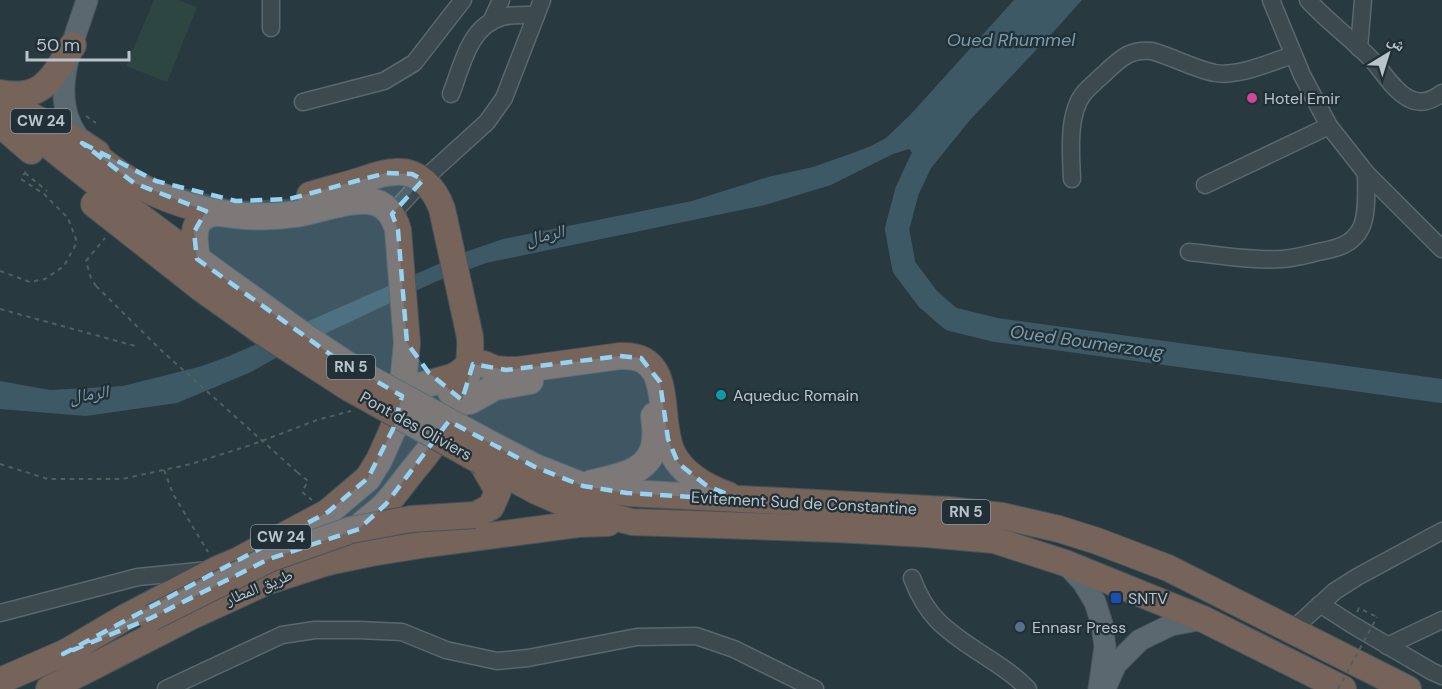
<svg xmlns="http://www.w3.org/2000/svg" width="1442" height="689" font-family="'DM Sans','Noto Naskh Arabic',sans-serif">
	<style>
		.green { fill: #2e4641 }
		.water { fill: #3d5966 }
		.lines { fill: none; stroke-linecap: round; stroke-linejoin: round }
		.river { stroke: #3d5966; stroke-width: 24 }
		.minor-casing { stroke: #5a676e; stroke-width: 19 }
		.major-casing { stroke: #49565d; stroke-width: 23 }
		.highway-casing { stroke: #47545b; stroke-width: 28 }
		.path { stroke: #4c625e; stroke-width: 2; stroke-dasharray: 4.5 4.5; stroke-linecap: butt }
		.minor { stroke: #3c4a50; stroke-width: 16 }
		.major { stroke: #5a6970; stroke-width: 21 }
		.highway { stroke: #76635a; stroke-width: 26 }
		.highway-bridge-casing { stroke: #47545b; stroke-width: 28; stroke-linecap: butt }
		.path-bridge { stroke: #4c625e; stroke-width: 2; stroke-dasharray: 4.5 4.5; stroke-linecap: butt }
		.highway-bridge { stroke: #76635a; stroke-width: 26 }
		.marked { fill: #96d3f2; fill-opacity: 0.2; stroke: #96d3f2; stroke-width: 4.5; stroke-dasharray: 12 8; stroke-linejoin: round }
		.hotel-dot { fill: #d1479c; stroke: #212f36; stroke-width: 2 }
		.culture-dot { fill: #0f9aa8; stroke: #212f36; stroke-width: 2 }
		.transit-dot { fill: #1a4fb4; stroke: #212f36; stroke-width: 2 }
		.service-dot { fill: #5c6f8a; stroke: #212f36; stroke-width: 2 }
		.labels { text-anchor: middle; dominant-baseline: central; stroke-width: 4.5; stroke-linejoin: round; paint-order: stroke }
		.shield { fill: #212f36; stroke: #8b979e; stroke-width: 1.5 }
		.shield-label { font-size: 15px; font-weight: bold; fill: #b9c4ca }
		.poi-label { font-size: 16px; fill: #b9c4ca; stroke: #212f36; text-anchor: start }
		.street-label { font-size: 16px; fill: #b9c4ca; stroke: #212f36 }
		.water-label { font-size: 18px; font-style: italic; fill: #7c9dab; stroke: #212f36 }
	</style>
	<rect width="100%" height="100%" fill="#283940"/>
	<path class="green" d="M154,0H178L197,7L167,82L126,66Z"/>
	<path class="water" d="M1014,0H1082L1057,28L970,120L923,178L909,168L915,156L909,149L893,154L831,185L765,205L486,263L435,282L290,350L251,372L177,403L86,416L0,409V381L50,390L123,386L202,366L229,356L468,251L503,239L692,201L768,177L813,167L850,154L871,146L886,138L911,114Z"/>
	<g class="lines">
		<path class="river" d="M929,144L907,191L897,229L904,267L928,299L951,319L996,330L1442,391"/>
		<g class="minor-casing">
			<g id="minor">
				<path d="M271,0V28"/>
				<path d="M1271,0L1302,75L1329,126L1366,173L1442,249"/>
				<path d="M1308,0C1328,22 1352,39 1373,61C1384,73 1393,90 1408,98C1420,105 1432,101 1442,93"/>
				<path d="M491,22L501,0"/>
				<path d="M1359,48L1363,0"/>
				<path d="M451,94C462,66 469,26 502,17C513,14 525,15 536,15"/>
				<path d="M303,102L384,81L414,63L463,0"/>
				<path d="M1072,179C1071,154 1067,114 1084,93C1091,85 1100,78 1107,71C1122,57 1131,49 1152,51C1173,57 1194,69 1215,73C1239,77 1270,62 1293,55"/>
				<path d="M1205,185L1329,126"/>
				<path d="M392,214L423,180L487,122L504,98L542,0"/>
				<path d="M1189,252C1219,255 1251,261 1282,259C1296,258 1309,254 1323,251C1338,248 1353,244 1361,228C1368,214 1366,189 1366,173"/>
				<path d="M912,578C918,594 926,609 938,621C965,648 1002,662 1028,689"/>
				<path d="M1320,604L1351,624L1431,671L1442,676"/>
				<path d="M0,613L138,577L209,570"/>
				<path d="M1292,630L1335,591L1357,577L1442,531"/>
				<path d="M1387,646L1442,620"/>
				<path d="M166,689L282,635L315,630H358L402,632L446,650L497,661L528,658L637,637L696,636L734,649L815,689"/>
			</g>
		</g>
		<g class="major-casing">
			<g id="major">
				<path d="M82,143C78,137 73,130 70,123C53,83 75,39 87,0"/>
				<path d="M1065,563L1083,582L1095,602L1102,624L1105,647L1099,689"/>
				<path d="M1106,686L1116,664L1140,640L1171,625L1203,619"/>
			</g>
		</g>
		<g class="highway-casing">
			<g id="highway">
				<path d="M0,93C45,101 52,77 73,45"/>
				<path d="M0,99L82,143L97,153"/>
				<path d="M0,124L31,151"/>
				<path d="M23,124C85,176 149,224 215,272"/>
				<path d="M310,195C326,190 343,186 359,181C371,177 383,172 395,172C419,170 435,189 442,209L470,337C473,392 448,428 415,468C405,480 396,493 386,504C378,513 367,519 359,528C349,540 339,551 328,562"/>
				<path d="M94,204L202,289"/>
				<path d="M197,259C194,239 189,217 216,213"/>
				<path d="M451,392L465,401H470L495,387L530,381"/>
				<path d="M402,394L423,385L452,377L458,374L469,365L477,363L484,364L495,369L506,370H518L620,356C678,353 655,420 673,454C684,475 706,487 728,495"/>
				<path d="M496,447L535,467L583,486L627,493L949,510L1002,516L1059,529L1097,541L1168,568L1408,689"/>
				<path d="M482,462L536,491L568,505L632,522L836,529L926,534L994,540L1065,563L1203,619L1343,689"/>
				<path d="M592,483C617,477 652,473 655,441C656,433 655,424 654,416"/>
				<path d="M475,515L491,507L498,491L482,463"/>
				<path d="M63,654L124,618L218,569L237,561L328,512L368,478L379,460L393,429L402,394L407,343L398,230C394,215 385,202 368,201C347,199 318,210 296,214C241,222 181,210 133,182C114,171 98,158 82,143"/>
				<path d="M0,681L78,647"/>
				<path d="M49,689L192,616L266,582L328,562L371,553L427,544L578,524L608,523"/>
			</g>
		</g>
		<g class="path">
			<path d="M86,116L96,123"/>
			<path d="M25,173L47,191"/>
			<path d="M0,271L30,282L45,279L64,266L77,242L68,218L44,194L21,179L26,171"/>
			<path d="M96,286L91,278L86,261L105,238"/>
			<path d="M0,309L139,347"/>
			<path d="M0,464L48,479H122L191,464L251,445L317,420L351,411"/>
			<path d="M164,470L173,494L208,552"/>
			<path d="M297,472L308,481L302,492L312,500"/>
			<path d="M1357,612L1359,608L1377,617"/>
		</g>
		<use href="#minor" class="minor"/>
		<use href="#major" class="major"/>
		<use href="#highway" class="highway"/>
		<g class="highway-bridge-casing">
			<g id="highway-bridge">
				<path d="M215,272L304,336L361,374L496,447"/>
				<path d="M202,289L261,331L349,388L482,462"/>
				<path d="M151,618L269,559L351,530L411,519L475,515"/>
			</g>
		</g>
		<g class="path-bridge">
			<path d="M96,286L163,352L297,472"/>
			<path d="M1338,689L1377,617"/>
		</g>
		<use href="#highway-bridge" class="highway-bridge"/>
	</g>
	<path class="marked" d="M82,143L156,181L236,201L289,199L386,173L412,174L423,180L392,214L398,230L407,343L429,373L462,400L473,364L506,370L620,356L641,358L660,382L668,439L678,463L707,486L742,500L627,493L583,486L535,467L449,421L386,504L359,529L269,559L151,618L63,654L328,512L368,478L393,429L402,396L334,357L197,259L194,232L206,211L134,183Z"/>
	<circle class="hotel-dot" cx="1252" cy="98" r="6"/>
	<circle class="culture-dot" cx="721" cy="395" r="6"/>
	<rect class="transit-dot" x="1110" y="592" width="12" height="12" rx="3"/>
	<circle class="service-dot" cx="1020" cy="627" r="6"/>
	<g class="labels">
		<g class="shield">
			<rect x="11" y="109" width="60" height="24" rx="4.5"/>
			<rect x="327" y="355" width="48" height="24" rx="4.5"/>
			<rect x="942" y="500" width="48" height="24" rx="4.5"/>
			<rect x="251" y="525" width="60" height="24" rx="4.5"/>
		</g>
		<g class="shield-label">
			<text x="41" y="121">CW 24</text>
			<text x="351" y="367">RN 5</text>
			<text x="966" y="512">RN 5</text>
			<text x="281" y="537">CW 24</text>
		</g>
		<g class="poi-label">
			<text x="1264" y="98">Hotel Emir</text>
			<text x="733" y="395">Aqueduc Romain</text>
			<text x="1128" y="598">SNTV</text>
			<text x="1032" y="627">Ennasr Press</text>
		</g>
		<g class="street-label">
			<text transform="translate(416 426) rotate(29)">Pont des Oliviers</text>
			<text transform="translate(804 503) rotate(3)">Evitement Sud de Constantine</text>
			<text transform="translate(259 587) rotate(-22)">طريق المطار</text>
		</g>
		<g class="water-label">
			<text x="1011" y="40">Oued Rhummel</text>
			<text transform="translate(545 235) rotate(-13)">الرمال</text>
			<text transform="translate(1087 342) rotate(8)">Oued Boumerzoug</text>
			<text transform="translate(89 394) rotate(-8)">الرمال</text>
		</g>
	</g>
	<g transform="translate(1388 54) rotate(38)" stroke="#212f36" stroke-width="4.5" paint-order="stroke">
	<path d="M0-4.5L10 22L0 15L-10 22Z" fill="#b9c4ca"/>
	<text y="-9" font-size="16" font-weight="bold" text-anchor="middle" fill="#b9c4ca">ش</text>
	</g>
	<path d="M27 51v9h102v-9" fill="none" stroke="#b9c4ca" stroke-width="3"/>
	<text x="36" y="51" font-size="18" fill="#b9c4ca" stroke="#212f36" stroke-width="4.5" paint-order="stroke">50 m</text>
</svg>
